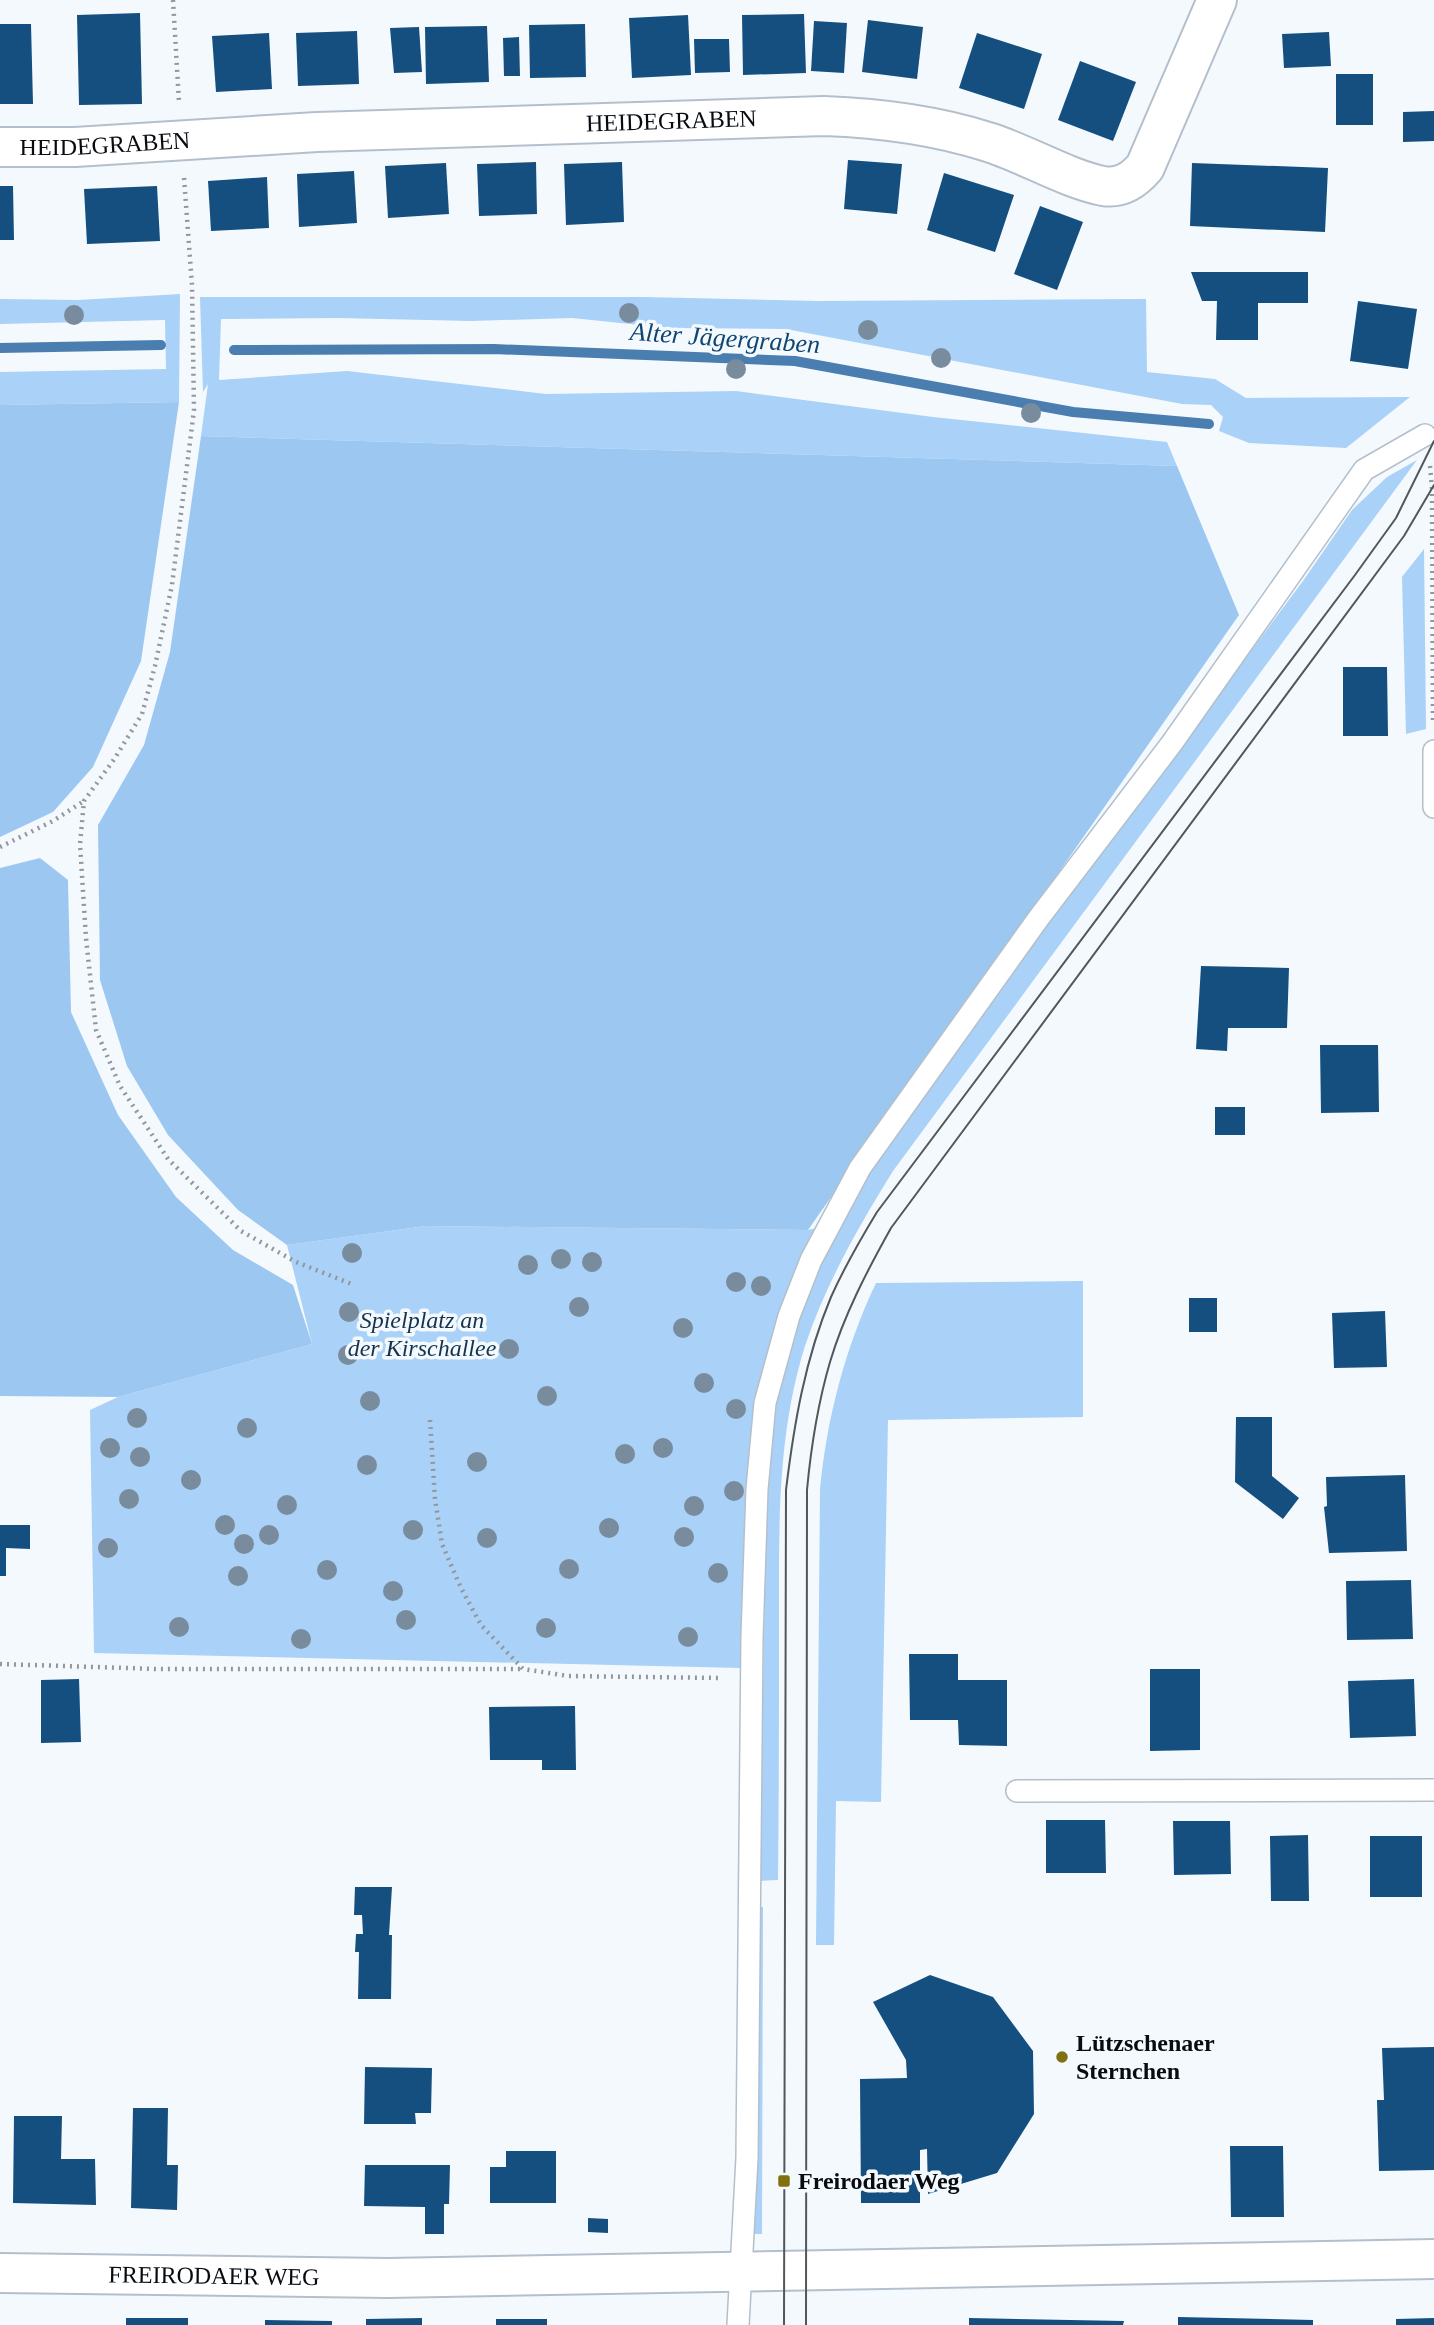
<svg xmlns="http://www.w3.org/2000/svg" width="1434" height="2325" font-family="'Times New Roman',serif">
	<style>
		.green { fill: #aad1f7 }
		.forest { fill: #9cc7f1 }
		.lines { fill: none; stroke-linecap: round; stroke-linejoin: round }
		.stream { stroke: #4a7eb0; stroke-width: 10 }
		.building { fill: #144f7f }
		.service-casing { stroke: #b3c0cc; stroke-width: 24 }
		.minor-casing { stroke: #b3c0cc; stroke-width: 42 }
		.path { stroke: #92979c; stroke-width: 4.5; stroke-dasharray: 2 5; stroke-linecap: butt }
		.service { stroke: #fff; stroke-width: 21 }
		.minor { stroke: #fff; stroke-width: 38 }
		.tram { stroke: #52575c; stroke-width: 2 }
		.tree { fill: #798c9d }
		.poi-dot { fill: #817010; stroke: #f4f9fe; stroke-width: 2.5 }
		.labels { text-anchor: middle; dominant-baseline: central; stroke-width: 7; stroke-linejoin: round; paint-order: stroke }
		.street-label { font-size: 24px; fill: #080c11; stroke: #f4f9fe }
		.park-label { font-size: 24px; font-style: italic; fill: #14334e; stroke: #f4f9fe }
		.poi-label { font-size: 24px; font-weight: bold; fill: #080c11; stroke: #f4f9fe; text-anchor: start }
		.water-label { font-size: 26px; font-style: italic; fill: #0f4571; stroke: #f4f9fe }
	</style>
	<rect width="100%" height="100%" fill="#f4f9fe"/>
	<g class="green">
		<path d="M180,294L179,402L0,405V372L166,369L165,320L0,324V299L78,300Z"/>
		<path d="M200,297H645L819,301L1146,299L1147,372L1215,379L1246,398L1410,397L1346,448L1249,443L1219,431L1223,417L1211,405L1182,404L786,329L669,328L572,318L471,321L338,318L221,319L219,380L347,371L546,394L736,391L933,417L1167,442L1177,466L201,436L208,384L203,392Z"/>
		<path d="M1417,460L893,1171C859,1226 826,1283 805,1346C777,1435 779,1527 779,1620C779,1707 779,1794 778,1880L759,1881L767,1489L774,1404L783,1362L816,1263L866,1170L1044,922L1178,749L1303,581L1352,510L1387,477Z"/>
		<path d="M1424,549L1426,729L1406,734L1402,577Z"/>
		<path d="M426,1226L808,1230L817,1228L749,1488L740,1668L94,1653L90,1410L118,1397L312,1344L287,1245Z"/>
		<path d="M1083,1281V1417L888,1420L881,1802L836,1801L834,1945H816L820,1489C827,1418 845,1348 876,1283Z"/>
		<path d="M758,1907H763L762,2229V2234H754Z"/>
	</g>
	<g class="forest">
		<path d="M179,402L141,661L93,767L53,812L0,837V405Z"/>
		<path d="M201,436L1177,466L1239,615L808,1230L426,1226L287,1245L238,1210L168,1135L127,1066L100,980L98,825L144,745L170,652Z"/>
		<path d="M40,858L68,880L71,1012L118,1115L176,1197L233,1250L293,1285L312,1344L118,1397L0,1396V868Z"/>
	</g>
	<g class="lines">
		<g class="stream">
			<path d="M0,348L161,345"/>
			<path d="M234,350L494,349L795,361L1073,412L1209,424"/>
		</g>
	</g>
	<g class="building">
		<path d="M140,13L142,104L79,105L77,15Z"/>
		<path d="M804,14L806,73L743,75L742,15Z"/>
		<path d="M688,15L691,75L632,78L629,18Z"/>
		<path d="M868,20L923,27L917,79L862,72Z"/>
		<path d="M814,21L847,23L844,73L811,71Z"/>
		<path d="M0,24H31L33,104H0Z"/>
		<path d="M585,24L586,77L530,78L529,25Z"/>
		<path d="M487,26L489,82L426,84L425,27Z"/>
		<path d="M419,27L422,72L394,73L390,28Z"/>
		<path d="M357,31L359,84L298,86L296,33Z"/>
		<path d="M1329,32L1331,66L1284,68L1282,34Z"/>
		<path d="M269,33L272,89L216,92L212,36Z"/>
		<path d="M977,33L1042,54L1024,109L959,88Z"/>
		<path d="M519,37L520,76H504L503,38Z"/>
		<path d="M694,39H729L730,72L695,73Z"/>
		<path d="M1080,61L1136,82L1113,141L1058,120Z"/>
		<rect x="1336" y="74" width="37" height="51"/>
		<path d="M1434,111V141L1403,142V112Z"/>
		<path d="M848,160L902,164L897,214L844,209Z"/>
		<path d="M536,162L537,214L479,216L477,164Z"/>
		<path d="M622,162L624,222L566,225L564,164Z"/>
		<path d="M446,163L449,214L388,218L385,166Z"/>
		<path d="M1192,163L1328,168L1325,232L1190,226Z"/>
		<path d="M354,171L357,223L299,227L297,174Z"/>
		<path d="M944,173L1014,195L995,252L927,230Z"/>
		<path d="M267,177L269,228L211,231L208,181Z"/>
		<path d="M0,186H13L14,240H0Z"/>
		<path d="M157,186L160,241L87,244L84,189Z"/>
		<path d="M1040,206L1083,222L1057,290L1014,274Z"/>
		<path d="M1191,272H1308V303H1258V340H1216L1217,301H1202Z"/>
		<path d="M1358,301L1417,309L1408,369L1350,361Z"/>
		<path d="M1343,667H1387L1388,736H1343Z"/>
		<path d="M1201,966L1289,968L1287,1028H1228L1227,1051L1196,1049Z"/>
		<path d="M1320,1045H1378L1379,1112L1321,1113Z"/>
		<rect x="1215" y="1107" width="30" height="28"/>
		<rect x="1189" y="1298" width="28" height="34"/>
		<path d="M1385,1311L1387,1367L1334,1368L1332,1313Z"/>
		<path d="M1236,1417H1272V1476L1299,1498L1283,1519L1235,1482Z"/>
		<path d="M1405,1475L1407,1551L1329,1553L1324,1507L1327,1506L1326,1477Z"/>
		<path d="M0,1525H30V1549L6,1548V1576H0Z"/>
		<path d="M1411,1580L1413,1639L1347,1640L1346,1581Z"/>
		<path d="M909,1654H958V1680H1007V1746L959,1745L958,1720H910Z"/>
		<path d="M1150,1669H1200V1750L1150,1751Z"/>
		<path d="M79,1679L81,1742L41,1743V1680Z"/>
		<path d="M1414,1679L1416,1736L1350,1738L1348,1681Z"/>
		<path d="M575,1706L576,1770H542V1760H490L489,1707Z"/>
		<path d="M1046,1820H1105L1106,1873H1046Z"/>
		<path d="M1173,1821H1230L1231,1874L1174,1875Z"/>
		<path d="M1308,1835L1309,1901H1271L1270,1836Z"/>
		<rect x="1370" y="1836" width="52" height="61"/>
		<path d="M355,1887H392L389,1935H392L391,1999H358L359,1952H355L356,1934H363L362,1915H354Z"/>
		<path d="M930,1975L993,1997L1033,2051L1034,2114L997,2173L928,2194L927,2149L920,2150V2203H861L860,2079L907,2078L906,2060L873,2002Z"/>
		<path d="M1434,2047V2170L1379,2171L1377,2100H1384L1382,2048Z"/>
		<path d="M365,2067L432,2068L431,2113H415L416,2124H364Z"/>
		<path d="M133,2108H168L167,2165H178L177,2210L131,2208Z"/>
		<path d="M14,2116H62L61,2159H95L96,2205L13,2203Z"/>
		<path d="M1230,2146H1283L1284,2217H1231Z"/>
		<path d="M506,2151H556V2203H490V2167H506Z"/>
		<path d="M365,2165H450L449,2204H444V2234H425V2207L364,2206Z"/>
		<path d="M588,2218L608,2219V2233L588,2232Z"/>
		<path d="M1178,2317L1313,2320V2325H1178Z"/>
		<rect x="126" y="2318" width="62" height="7"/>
		<path d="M422,2318V2325H366V2319Z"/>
		<path d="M969,2318L1124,2321L1123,2325H969Z"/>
		<path d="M1434,2318V2325H1396V2319Z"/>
		<rect x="496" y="2319" width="51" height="6"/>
		<path d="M265,2320L332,2321V2325H265Z"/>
	</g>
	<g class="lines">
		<g class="service-casing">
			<g id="service">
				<path d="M1434,751V807"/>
				<path d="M1017,1791L1434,1790"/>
				<path d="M738,2325L747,2158L752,1637L757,1489L765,1403L789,1316L811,1260L860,1168L1038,919L1172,743L1364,470L1425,435"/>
			</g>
		</g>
		<g class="minor-casing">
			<g id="minor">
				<path id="s1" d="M0,147H75L317,132L824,116C880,118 935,125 988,142C1024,153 1067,179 1103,186C1121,189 1134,180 1145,167L1217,0"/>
				<path id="s2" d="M0,2273L388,2278L1434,2259"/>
			</g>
		</g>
		<g class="path">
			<path d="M173,0L179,102"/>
			<path d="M184,178L192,285L194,410L172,585L155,666L142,714L115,758L84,801L80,844L86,938L96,1030L120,1086L168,1159L241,1231L296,1262L354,1285"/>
			<path d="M1430,466L1432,489L1433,723"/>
			<path d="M0,847L53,821L84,801"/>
			<path d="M430,1420L435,1499L442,1544L461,1588L481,1625L523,1669L568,1676L722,1678"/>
			<path d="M0,1664L157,1669H523"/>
		</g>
		<use href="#service" class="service"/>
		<use href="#minor" class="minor"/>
		<g class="tram">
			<path d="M784,2325L786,1490C794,1424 805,1359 831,1297C844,1268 860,1240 877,1212L1355,575L1396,518L1434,441"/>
			<path d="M806,2325L807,1490C811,1447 818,1403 830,1362C844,1315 867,1271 891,1228L1404,536L1434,485"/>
		</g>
	</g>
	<g class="tree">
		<circle cx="629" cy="313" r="10"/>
		<circle cx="74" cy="315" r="10"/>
		<circle cx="868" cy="330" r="10"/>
		<circle cx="941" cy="358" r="10"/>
		<circle cx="736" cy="369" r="10"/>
		<circle cx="1031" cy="413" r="10"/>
		<circle cx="352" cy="1253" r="10"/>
		<circle cx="561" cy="1259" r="10"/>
		<circle cx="592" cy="1262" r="10"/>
		<circle cx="528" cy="1265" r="10"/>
		<circle cx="736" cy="1282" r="10"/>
		<circle cx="761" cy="1286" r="10"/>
		<circle cx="579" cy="1307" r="10"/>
		<circle cx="349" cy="1312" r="10"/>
		<circle cx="683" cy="1328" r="10"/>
		<circle cx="509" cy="1349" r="10"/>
		<circle cx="348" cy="1355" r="10"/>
		<circle cx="704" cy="1383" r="10"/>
		<circle cx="547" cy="1396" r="10"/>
		<circle cx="370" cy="1401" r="10"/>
		<circle cx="736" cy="1409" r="10"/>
		<circle cx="137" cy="1418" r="10"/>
		<circle cx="247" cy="1428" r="10"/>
		<circle cx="110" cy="1448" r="10"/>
		<circle cx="663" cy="1448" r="10"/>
		<circle cx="625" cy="1454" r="10"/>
		<circle cx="140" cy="1457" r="10"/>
		<circle cx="477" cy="1462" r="10"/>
		<circle cx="367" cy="1465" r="10"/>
		<circle cx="191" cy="1480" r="10"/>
		<circle cx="734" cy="1491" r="10"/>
		<circle cx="129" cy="1499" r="10"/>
		<circle cx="287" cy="1505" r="10"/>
		<circle cx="694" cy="1506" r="10"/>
		<circle cx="225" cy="1525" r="10"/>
		<circle cx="609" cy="1528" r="10"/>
		<circle cx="413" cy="1530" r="10"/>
		<circle cx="269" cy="1535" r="10"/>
		<circle cx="684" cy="1537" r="10"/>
		<circle cx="487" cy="1538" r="10"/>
		<circle cx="244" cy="1544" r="10"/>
		<circle cx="108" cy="1548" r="10"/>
		<circle cx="569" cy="1569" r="10"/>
		<circle cx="327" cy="1570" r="10"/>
		<circle cx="718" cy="1573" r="10"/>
		<circle cx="238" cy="1576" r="10"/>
		<circle cx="393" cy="1591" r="10"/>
		<circle cx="406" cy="1620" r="10"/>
		<circle cx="179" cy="1627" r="10"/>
		<circle cx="546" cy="1628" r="10"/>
		<circle cx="688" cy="1637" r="10"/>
		<circle cx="301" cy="1639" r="10"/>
	</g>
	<g class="poi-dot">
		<circle cx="1062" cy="2057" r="7"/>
		<rect x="777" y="2174" width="14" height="14" rx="3.5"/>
	</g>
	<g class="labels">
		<g class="street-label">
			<text stroke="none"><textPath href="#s1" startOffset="672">HEIDEGRABEN</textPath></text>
			<text stroke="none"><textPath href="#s1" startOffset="105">HEIDEGRABEN</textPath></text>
			<text stroke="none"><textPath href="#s2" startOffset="214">FREIRODAER WEG</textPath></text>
		</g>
		<g class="park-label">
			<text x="422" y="1320">Spielplatz an<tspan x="422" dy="28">der Kirschallee</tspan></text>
		</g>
		<g class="poi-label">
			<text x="1076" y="2043">Lützschenaer<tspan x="1076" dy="28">Sternchen</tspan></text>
			<text x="798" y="2181">Freirodaer Weg</text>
		</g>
		<g class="water-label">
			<text transform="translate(725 338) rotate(4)">Alter Jägergraben</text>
		</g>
	</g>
</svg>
